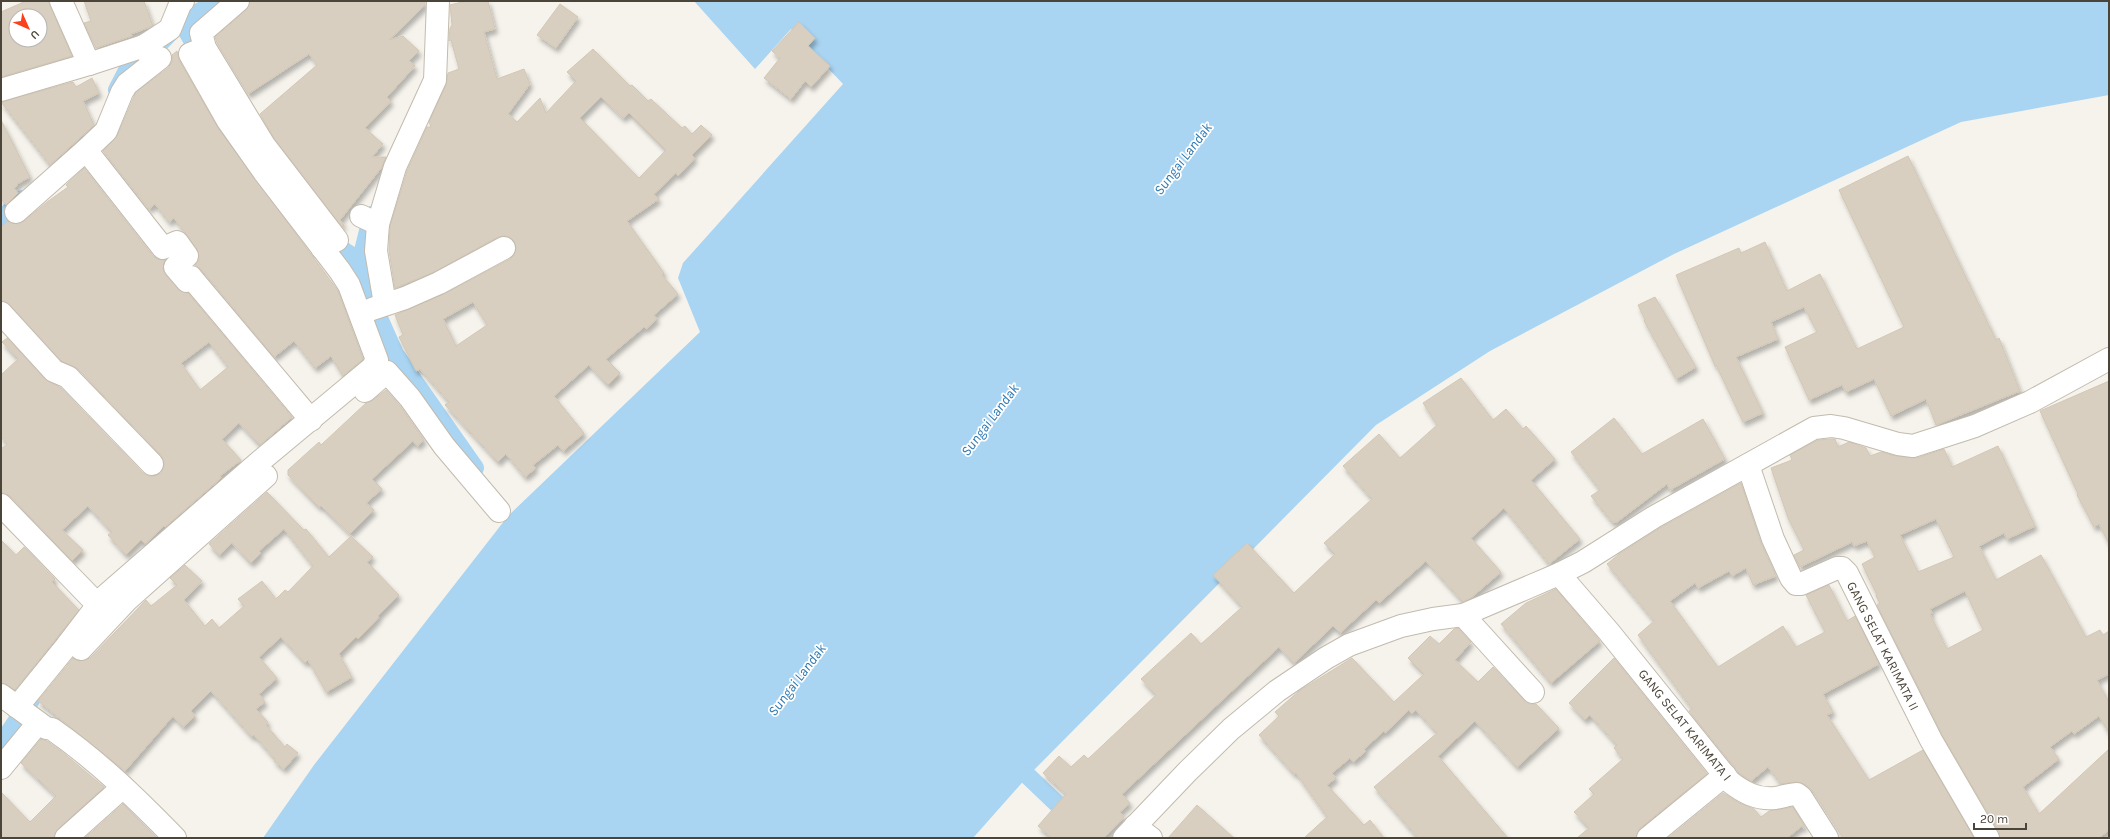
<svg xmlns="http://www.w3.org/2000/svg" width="2110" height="839" font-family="Karla,sans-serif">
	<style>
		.water { fill: #a9d4f2 }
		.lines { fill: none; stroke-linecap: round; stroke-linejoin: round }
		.canal { stroke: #a9d4f2; stroke-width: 18 }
		.building { fill: #d8cfc1; stroke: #d3c7b4; fill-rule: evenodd; filter: url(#shadow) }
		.minor-casing { stroke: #c2bbae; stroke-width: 24 }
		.minor { stroke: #fff; stroke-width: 22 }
		.labels { text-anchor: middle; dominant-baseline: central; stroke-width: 3.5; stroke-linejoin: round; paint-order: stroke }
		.street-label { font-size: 13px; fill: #4b4439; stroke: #fff }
		.water-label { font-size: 14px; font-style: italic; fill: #2e7ab2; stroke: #fff }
	</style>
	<defs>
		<filter id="shadow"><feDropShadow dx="2.5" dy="4.5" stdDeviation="2" flood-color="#0004"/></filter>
	</defs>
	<rect width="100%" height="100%" fill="#f6f3ec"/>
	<path class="water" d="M694,1H2109V95L1961,122L1674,254L1490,351L1376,425L1028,776L973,838H263L314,765L508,516L700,332L678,278L683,263L843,84L791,29L755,69Z"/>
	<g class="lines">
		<g class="canal">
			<path d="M181,21L203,59"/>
			<path d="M117,90L133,59L146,58L181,21L220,1"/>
			<path d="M372,215L358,271L395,354L475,468"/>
			<path d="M1,225L8,213L22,199"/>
			<path d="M325,234L335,245L360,261"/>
			<path d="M1,744L31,700"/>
			<path d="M1028,776L1093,838"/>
		</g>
	</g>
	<g class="building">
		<path d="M26,1H48L72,56L1,77V12ZM16,16H40V40H16Z"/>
		<path d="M84,1H144L153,26L131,34L132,36L96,48L84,23L91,21Z"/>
		<path d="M250,1H425V5L389,40L403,36L419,51L409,61L415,66L387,97L391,101L365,128L383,144L372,157H386L382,167L340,220L344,225L342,227L274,138L260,114L317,65L309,54L248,94L217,43L215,37L246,10Z"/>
		<path d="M466,1H488L495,29L484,32L497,79L524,69L530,84L508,114L517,122L540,98L546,113L576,81L567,72L593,49L630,86L632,85L648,101L651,99L682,128L685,126L692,134L701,125L712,135L692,155L695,158L678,176L676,173L654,194L659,199L627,221L664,273L662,275L678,294L654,315L657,319L646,329L644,327L606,359L620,373L608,385L589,365L554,396L584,433L563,451L558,445L533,465L536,468L525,477L506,454L498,462L445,405L449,402L420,369L416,371L399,337L403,335L395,315L444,294L510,259L514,255L516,249L515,242L511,238L505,236L498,237L434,272L395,288L389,250L390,226L407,171L427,127H431L429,122L446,85L448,73L459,69L451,40L449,41L450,28L452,25L450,5ZM601,97L623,118L629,113L666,150L639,178L580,118ZM473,302L487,325L456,346L443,319Z"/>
		<path d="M560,4L578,17L556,48L537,35Z"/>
		<path d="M799,22L815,38L808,46L830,66L811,87L805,81L791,99L764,78L780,58L772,51Z"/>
		<path d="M177,51L179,60L218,128L338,291L363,359L343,376L331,356L315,368L294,341L274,357L201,269L195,265L199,260L197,249L174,218L169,222L155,204L149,209L103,151L117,136L136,92L168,68L172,62V55Z"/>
		<path d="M92,78L99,93L83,101L94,125L50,165L1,102L73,82L76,87Z"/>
		<path d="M1,120L30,177L17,184L18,185L14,188L18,193L6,205L1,199Z"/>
		<path d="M1908,156L1996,340L1999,338L2020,391L1936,425L1926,399L1891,416L1874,379L1846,392L1842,385L1809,400L1785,347L1817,332L1804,307L1771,322L1778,339L1736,357L1763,413L1743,422L1716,365L1715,366L1676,275L1739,248L1741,253L1765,242L1787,291L1820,274L1857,349L1904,327L1839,190Z"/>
		<path d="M84,168L153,256L158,259L165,260L163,269L166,275L178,289L188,293L292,417L260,445L239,423L222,439L241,460L220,476L221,478L165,527L164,526L145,544L141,540L126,555L108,535L112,532L88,506L62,530L83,550L72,561L10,496L1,493V449L7,444L1,437V375L18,359L2,342L7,338L45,379L61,388L143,473L149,476H155L161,473L164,467V461L161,455L77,368L61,361L10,305L1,301V227L8,221L18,224L24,221L47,202L68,187L66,185ZM209,342L228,367L200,390L181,363Z"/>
		<path d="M1655,297L1696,367L1676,379L1644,321L1645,320L1638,305Z"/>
		<path d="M1461,378L1493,420L1506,409L1523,429L1526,426L1555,459L1531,480L1580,539L1549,564L1504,508L1471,538L1501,572L1472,597L1463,602L1426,561L1379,603L1376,600L1340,633L1333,626L1294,663L1279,647L1122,794L1130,803L1120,812L1124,817L1104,838H1052L1038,826L1066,794L1043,773L1059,756L1071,767L1084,755L1088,759L1156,695L1141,679L1191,633L1201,644L1242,607L1213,575L1247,543L1294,593L1335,554L1324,543L1372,499L1343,466L1379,434L1400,458L1437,425L1423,403Z"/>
		<path d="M2109,381V544L2099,524L2094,527L2077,495L2078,494L2040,411Z"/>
		<path d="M386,390L400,406L424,440L417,446L413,441L372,479L382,489L366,503L374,510L350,534L321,506L319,507L288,475V470L319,442L321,445L366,403L373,400Z"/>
		<path d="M1614,418L1642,454L1703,419L1725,459L1670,490L1667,484L1617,522H1612L1591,496L1600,490L1571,452Z"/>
		<path d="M1831,439H1835L1838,447L1849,442L1866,448L1870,456L1881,452L1896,456L1917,458L1944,449L1952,467L1998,446L2035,526L2007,539L2004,533L1979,546L1996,580L2041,555L2086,637L2100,630L2103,635L2109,631V674L2097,680L2109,702V733L2099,716L2074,734L2072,731L2050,747L2059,759L2023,787L2039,814L2109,749V830L2099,838H2000L1999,832L1944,738L1877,605L1880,603L1876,596L1877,595L1862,564L1875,557L1867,541L1854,546L1852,542L1800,567L1794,555L1804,550L1788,518L1771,468L1792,460L1790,455L1818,440ZM1936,519L1954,557L1918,572L1900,535ZM1965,591L1983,630L1947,649L1930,614L1932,613L1930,609Z"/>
		<path d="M1741,483L1761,543L1776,576L1753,585L1746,568L1732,576L1729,571L1698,588L1695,583L1670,601L1718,667L1783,626L1796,647L1825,632L1806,595L1829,585L1847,621L1855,616L1879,664L1823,694L1833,712L1827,715L1869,780L1923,750L1974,838H1843L1812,790L1804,784L1796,782L1781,784L1768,767L1751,781L1739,773L1689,711L1692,709L1638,635L1654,621L1607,564L1619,554L1660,528Z"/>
		<path d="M267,492L304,530L306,529L329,557L351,536L373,557L367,562L399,595L378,616L379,617L368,629L358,639L356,637L339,654L352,677L326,692L308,660L305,663L281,637L259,657L277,678L259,694L265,702L256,709L268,722L266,725L285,747L287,744L298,753L284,769L274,761L275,759L254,735L252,737L211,691L191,711L195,716L183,727L173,716L125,771L38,701L73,658L79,661L90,658L146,600L151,606L177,585L170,578L185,565L202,581L184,600L205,626L212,619L219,628L244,606L238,599L262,581L276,599L285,590L288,592L313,566L284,529L259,551L261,553L251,563L232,543L219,555L209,544Z"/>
		<path d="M1,540L16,555L24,547L55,579L52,582L79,610L15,690L1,683Z"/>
		<path d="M1556,589L1600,641L1551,683L1501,624L1526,603Z"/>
		<path d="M1458,628L1471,642L1455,660L1478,682L1493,667L1524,700L1530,704H1536L1559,728L1517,767L1475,721L1438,756L1508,838H1418L1374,787L1437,733L1416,710L1412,714L1409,710L1385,733L1384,731L1364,749L1366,751L1353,762L1350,758L1332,773L1336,778L1327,785L1364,825L1370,820L1384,838H1304L1327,817L1296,773L1294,774L1259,735L1279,716L1275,712L1299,691L1352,658L1394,702L1424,674L1408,658L1430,636L1439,644L1454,629Z"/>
		<path d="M1614,658L1707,774L1640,828L1636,838H1577L1589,828L1574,812L1594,794L1589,789L1623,759L1614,748L1617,745L1590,715L1585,720L1569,703Z"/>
		<path d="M41,739L47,741L61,751L104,787L58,829L54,838H1V792L30,822L56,796L21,763Z"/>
		<path d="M1723,793L1739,803L1754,809L1761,817L1769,811L1793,807L1805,827L1803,828L1802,826L1787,838H1668Z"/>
		<path d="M123,804L157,838H85Z"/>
		<path d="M1197,805L1234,838H1168Z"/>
	</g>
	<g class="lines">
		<g class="minor-casing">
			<g id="minor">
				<path d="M61,1L89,64L144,46"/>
				<path d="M238,1L201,33L205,48L264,145L337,240L322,248"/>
				<path d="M151,58L144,46L170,29L181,2L183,1"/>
				<path d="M1,90L89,64"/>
				<path d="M86,150L106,131L122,92L127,84L160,58"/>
				<path d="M16,212L86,150L163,248L177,242L187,256L175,267L187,281L191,277L195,282L311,420"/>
				<path d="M361,216L378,224"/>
				<path d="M385,304L376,251L378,224L395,167L435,80L438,1"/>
				<path d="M372,309L405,298L439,283L504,248"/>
				<path d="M1,313L54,371L68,377L152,464"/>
				<path d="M365,391L387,372L410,398L444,446L499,511"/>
				<path d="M1748,465L1773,539L1791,578L1796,584H1801L1837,568H1842L1847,573L1931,740L1988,838"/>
				<path d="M1,505L97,604"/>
				<path d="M1559,574L1609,632L1730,782C1743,792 1757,800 1775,798C1782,797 1790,794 1797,794L1801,797L1827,838"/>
				<path d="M1463,615L1533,692"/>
				<path d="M81,649L127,600L266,476"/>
				<path d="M1,695L46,728L52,729C98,761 136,798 175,838"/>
				<path d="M17,707L65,648L104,597L258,463L372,368L377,360L349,285L340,271L264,172L228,121L190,54L205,48"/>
				<path d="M1,768L38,723"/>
				<path d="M1135,826L1151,838"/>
				<path d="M66,838L123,787"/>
				<path d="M1124,838L1187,772L1231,729L1277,691L1326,658L1349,645L1401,626L1433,619L1463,615L1559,574L1583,562L1654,517L1814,428L1831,426L1844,428L1898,444L1913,446L1975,426L2030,402L2109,359"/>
				<path d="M1648,838L1725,775"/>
			</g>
		</g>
		<use href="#minor" class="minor"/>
	</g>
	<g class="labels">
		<g class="street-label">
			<text transform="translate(1883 646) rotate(63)">GANG SELAT KARIMATA II</text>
			<text transform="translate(1685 725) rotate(51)">GANG SELAT KARIMATA I</text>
		</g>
		<g class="water-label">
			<text transform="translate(1183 159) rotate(-53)">Sungai Landak</text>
			<text transform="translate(990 420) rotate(-53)">Sungai Landak</text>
			<text transform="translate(797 680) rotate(-53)">Sungai Landak</text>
		</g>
	</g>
	<rect width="2110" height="839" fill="none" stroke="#4b4439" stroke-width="4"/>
	<g transform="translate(28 28) rotate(135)"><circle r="19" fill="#ffffff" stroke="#b7b4b0"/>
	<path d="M0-3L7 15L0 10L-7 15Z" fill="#fc3f1d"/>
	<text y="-6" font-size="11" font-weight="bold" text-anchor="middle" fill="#4b4439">U</text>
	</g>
	<path d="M1974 823v6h52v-6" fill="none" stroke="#4b4439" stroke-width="2"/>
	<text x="1980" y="823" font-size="12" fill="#4b4439" stroke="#ffffff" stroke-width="3" paint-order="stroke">20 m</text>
</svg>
